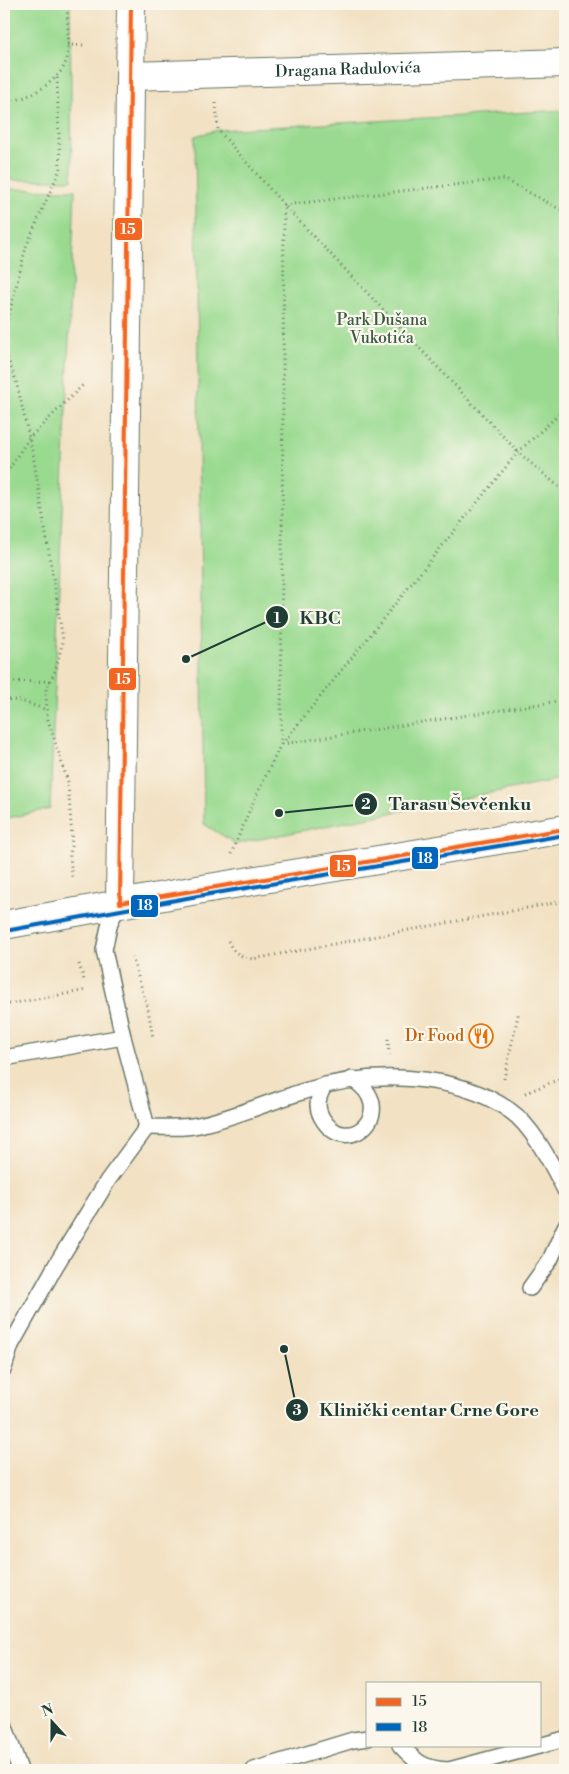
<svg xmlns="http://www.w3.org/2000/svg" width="569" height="1774" font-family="'Libre Bodoni',serif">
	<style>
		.green { fill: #9ada90; stroke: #5c8c62 }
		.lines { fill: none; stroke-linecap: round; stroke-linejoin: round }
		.service-casing { stroke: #697666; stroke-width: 18 }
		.minor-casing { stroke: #697666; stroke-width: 30 }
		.path { stroke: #697666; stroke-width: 3; stroke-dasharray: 1 4; stroke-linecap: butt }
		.service { stroke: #fff; stroke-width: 15 }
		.minor { stroke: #fff; stroke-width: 28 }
		.bus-1-casing { stroke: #fbf7ec; stroke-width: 8 }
		.bus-2-casing { stroke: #fbf7ec; stroke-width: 8 }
		.bus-1 { stroke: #f26522; stroke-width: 4 }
		.bus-2 { stroke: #0065bd; stroke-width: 4 }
		.labels { text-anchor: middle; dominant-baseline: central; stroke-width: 4.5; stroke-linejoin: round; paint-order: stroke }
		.street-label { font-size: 16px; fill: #1f3d34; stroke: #fbf7ec }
		.park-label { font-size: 16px; fill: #385c46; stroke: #fbf7ec }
		.food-label { font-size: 16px; fill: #c56008; stroke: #fbf7ec; text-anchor: end }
		.leader { fill: none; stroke: #1f3d34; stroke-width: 2 }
		.callout-dot { fill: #1f3d34; stroke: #fbf7ec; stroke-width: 2 }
		.mark-label { font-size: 15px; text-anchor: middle; font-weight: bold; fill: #fff }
		.callout-label { font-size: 18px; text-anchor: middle; font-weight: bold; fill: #1f3d34; stroke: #fbf7ec; stroke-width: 4.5; stroke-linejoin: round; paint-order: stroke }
		.line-badge { stroke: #fbf7ec; stroke-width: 2 }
		.badge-label { font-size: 14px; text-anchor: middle; font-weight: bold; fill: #fff }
	</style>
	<rect width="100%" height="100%" fill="#fbf7ec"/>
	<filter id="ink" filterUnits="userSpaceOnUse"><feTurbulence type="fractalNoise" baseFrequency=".02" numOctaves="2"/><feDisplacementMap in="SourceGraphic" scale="10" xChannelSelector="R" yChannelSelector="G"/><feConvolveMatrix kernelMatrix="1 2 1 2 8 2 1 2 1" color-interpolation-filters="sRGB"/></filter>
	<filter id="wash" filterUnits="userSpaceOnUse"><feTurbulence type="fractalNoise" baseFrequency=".0096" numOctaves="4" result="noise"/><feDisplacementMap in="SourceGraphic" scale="20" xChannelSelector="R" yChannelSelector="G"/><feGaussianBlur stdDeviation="1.12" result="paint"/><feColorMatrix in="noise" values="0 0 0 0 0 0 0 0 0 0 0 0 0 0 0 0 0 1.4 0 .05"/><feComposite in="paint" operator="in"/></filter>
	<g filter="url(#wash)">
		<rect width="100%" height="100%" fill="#f2e1c3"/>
		<g class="green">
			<path d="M4,4H70L72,180H4Z"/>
			<path d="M565,110V778L236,844L204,824L195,136L218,130Z"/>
			<path d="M4,189L75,190L50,809L4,819Z"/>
		</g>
	</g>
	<g filter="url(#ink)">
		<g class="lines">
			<g class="service-casing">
				<g id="service">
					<path d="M4,1058L123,1037"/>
					<path d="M325,1085C318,1096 315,1106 322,1118C347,1161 402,1109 352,1079"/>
					<path d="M147,1127C165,1127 185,1129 203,1124C239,1116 273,1100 308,1090C369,1071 455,1072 509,1110C533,1126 552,1165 565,1190"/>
					<path d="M530,1288L550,1260L565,1227"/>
					<path d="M4,1368L11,1345L56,1265L108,1180L147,1127L123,1037L104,950L110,922L120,903"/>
					<path d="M4,1724L20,1770"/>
					<path d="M400,1745C417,1763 424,1769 449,1770L565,1739"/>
					<path d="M254,1770L353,1740L368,1738"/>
				</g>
			</g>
			<g class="minor-casing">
				<g id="minor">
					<path id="s1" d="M130,76L565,63"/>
					<path d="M120,903L131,4"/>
					<path d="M4,925L197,890L565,829"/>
				</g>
			</g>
			<g class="path">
				<path d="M67,45H86"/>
				<path d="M4,101C24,103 63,80 67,58C70,41 67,21 67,4"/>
				<path d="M216,103L218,130L284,205L518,452L565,492"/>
				<path d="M4,334L26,247L60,169L57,76"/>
				<path d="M4,349L16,381L33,454L63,640L56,669L46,689L47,717L68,782L72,838L70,856L72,877"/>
				<path d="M4,477L29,438L83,385"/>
				<path d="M4,682L50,681"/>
				<path d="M4,699L21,701L47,710"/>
				<path d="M282,744L518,452L565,409"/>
				<path d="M282,744L565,700"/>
				<path d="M231,854L251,807L281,744L284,205L504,179L565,212"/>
				<path d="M228,941C234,954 240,956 253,959L565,901"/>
				<path d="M132,957L148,1009L153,1038"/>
				<path d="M79,964L84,980"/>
				<path d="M4,1005L87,990"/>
				<path d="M388,1039L389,1055"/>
				<path d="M504,1079L519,1011"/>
				<path d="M525,1093L565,1077"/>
			</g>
			<use href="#service" class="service"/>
			<use href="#minor" class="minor"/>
			<g class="bus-1-casing">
				<path id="bus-1" d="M131,4L120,903L565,829"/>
			</g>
			<g class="bus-2-casing">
				<path id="bus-2" d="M5,931L198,896L565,835"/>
			</g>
			<use href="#bus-1" class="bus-1"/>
			<use href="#bus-2" class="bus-2"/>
		</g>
	</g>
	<defs>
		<g id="restaurant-ring" transform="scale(1.25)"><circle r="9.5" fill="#fbf7ec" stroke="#e8710a" stroke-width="1.5"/><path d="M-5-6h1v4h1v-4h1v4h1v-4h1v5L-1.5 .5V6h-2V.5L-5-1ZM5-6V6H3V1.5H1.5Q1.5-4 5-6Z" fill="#e8710a"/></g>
	</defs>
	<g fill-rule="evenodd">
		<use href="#restaurant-ring" x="481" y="1036"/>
	</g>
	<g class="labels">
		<g class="street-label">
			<text stroke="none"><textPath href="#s1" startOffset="218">Dragana Radulovića</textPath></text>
		</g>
		<g class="park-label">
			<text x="382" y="320">Park Dušana<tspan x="382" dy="18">Vukotića</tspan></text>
		</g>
		<g class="food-label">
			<text x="464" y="1036">Dr Food</text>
		</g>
	</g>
	<path class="leader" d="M186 659L277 617M279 813L366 804M284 1349L297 1410"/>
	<g class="callout-dot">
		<circle cx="186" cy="659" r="5"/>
		<circle cx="279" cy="813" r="5"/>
		<circle cx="284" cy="1349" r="5"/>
		<circle cx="277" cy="617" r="12"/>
		<circle cx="366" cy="804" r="12"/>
		<circle cx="297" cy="1410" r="12"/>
	</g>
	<g class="mark-label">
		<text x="277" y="623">1</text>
		<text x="366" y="809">2</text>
		<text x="297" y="1415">3</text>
	</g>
	<g class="callout-label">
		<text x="320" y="624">KBC</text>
		<text x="460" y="810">Tarasu Ševčenku</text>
		<text x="429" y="1416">Klinički centar Crne Gore</text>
	</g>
	<g class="line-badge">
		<rect x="114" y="217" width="29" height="24" rx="5" fill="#f26522"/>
		<rect x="108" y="667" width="29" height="24" rx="5" fill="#f26522"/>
		<rect x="411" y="846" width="28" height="24" rx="5" fill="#0065bd"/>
		<rect x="329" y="854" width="28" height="24" rx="5" fill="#f26522"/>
		<rect x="130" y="894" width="29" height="24" rx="5" fill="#0065bd"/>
	</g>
	<g class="badge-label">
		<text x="128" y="234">15</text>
		<text x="123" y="684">15</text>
		<text x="425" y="863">18</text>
		<text x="343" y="871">15</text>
		<text x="145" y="910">18</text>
	</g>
	<rect width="569" height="1774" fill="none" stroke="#fbf7ec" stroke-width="20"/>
	<rect x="366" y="1682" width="175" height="65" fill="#fbf7ec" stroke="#a3ada2"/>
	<rect x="376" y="1698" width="25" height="8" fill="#f26522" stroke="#a3ada2"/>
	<text x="412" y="1706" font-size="15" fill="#1f3d34">15</text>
	<rect x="376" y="1723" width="25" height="8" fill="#0065bd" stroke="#a3ada2"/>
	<text x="412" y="1732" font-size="15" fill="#1f3d34">18</text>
	<g transform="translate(52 1722) rotate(339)" stroke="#fbf7ec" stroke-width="4" paint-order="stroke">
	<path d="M0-4L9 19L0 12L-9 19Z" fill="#1f3d34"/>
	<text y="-8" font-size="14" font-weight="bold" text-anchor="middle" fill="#1f3d34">N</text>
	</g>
</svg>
